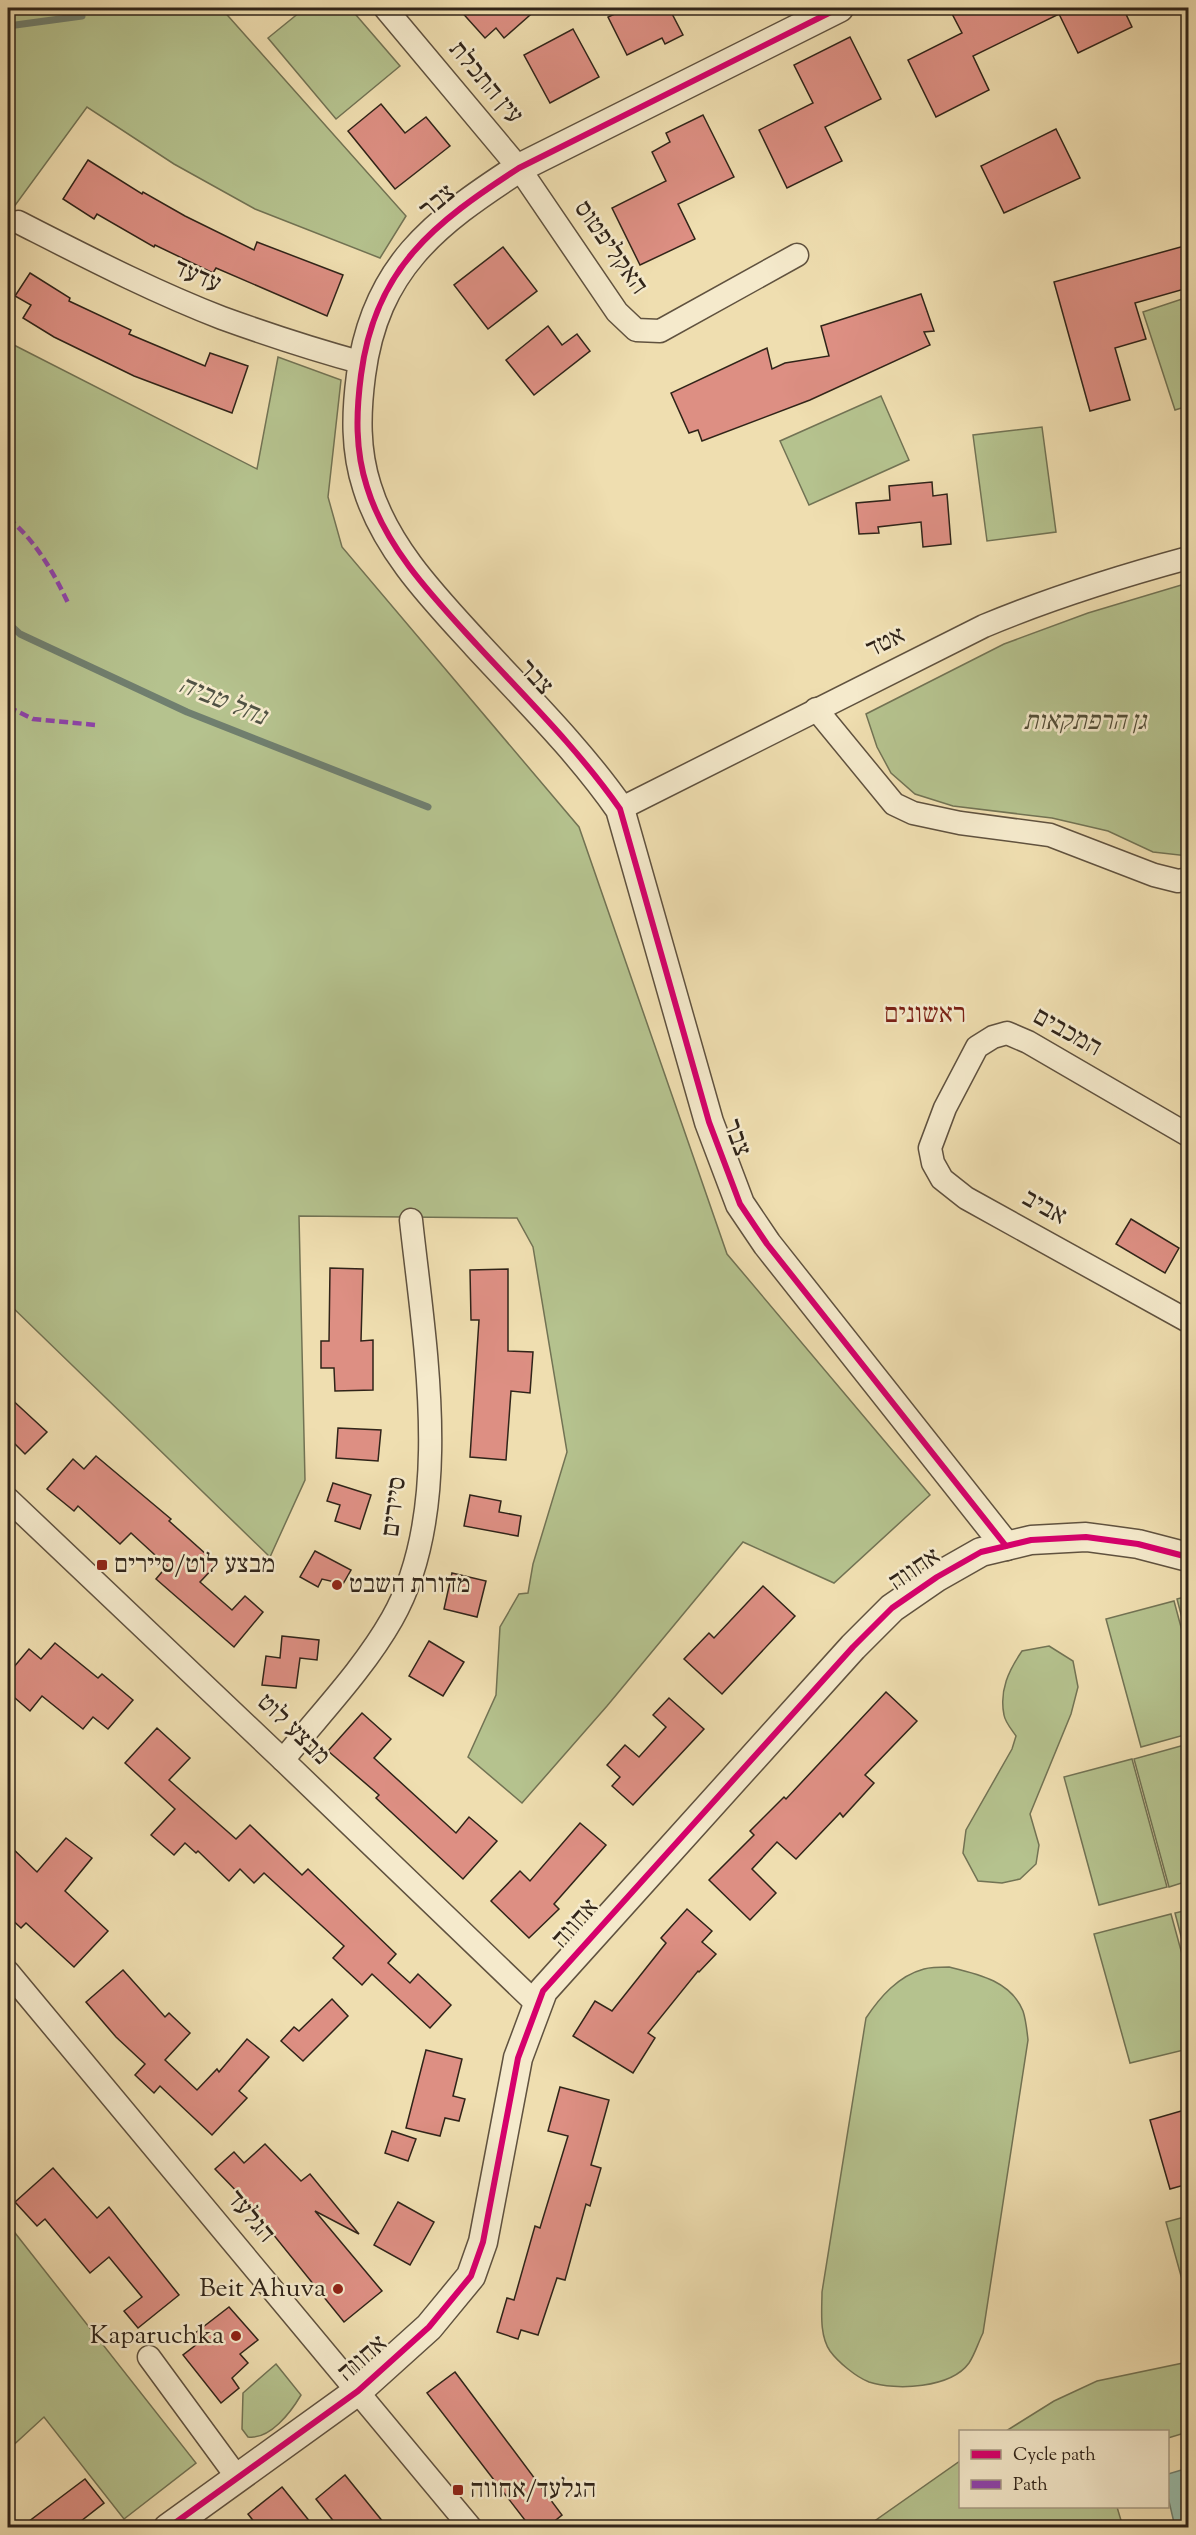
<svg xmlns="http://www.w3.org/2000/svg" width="1196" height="2535" font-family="'Sorts Mill Goudy','Frank Ruhl Libre',serif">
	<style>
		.green { fill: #b5c28e; stroke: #727354; stroke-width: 1.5 }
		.water { fill: #9abca9; stroke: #707f6f; stroke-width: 1.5 }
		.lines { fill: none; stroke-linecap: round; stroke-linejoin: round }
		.stream { stroke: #707f6f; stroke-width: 7 }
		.building { fill: #dd8f83; stroke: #302419; stroke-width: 1.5 }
		.minor-casing { stroke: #60523f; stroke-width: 25 }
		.tertiary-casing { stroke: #60523f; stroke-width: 31 }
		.minor { stroke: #f5eacc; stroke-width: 22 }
		.tertiary { stroke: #f5eacc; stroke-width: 28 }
		.quiet { stroke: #8e44ad; stroke-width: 4.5; stroke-dasharray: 9 4.5; stroke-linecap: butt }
		.cycleway-casing { stroke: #f5eacc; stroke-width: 10 }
		.cycleway { stroke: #d6006c; stroke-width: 6 }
		.poi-dot { fill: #8f2418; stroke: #f5eacc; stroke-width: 2 }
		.labels { text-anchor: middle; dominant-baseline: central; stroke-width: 5; stroke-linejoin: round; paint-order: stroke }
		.street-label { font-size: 26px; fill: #302419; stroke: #f5eacc }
		.park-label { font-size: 26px; font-style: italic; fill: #514c36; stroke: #f5eacc }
		.poi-label { font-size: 26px; fill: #302419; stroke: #f5eacc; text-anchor: start }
		.water-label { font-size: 27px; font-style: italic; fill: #505244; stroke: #f5eacc }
		.neighbourhood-label { font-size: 27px; fill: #7a1f14; stroke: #f5eacc }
	</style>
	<rect width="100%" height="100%" fill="#efdeb0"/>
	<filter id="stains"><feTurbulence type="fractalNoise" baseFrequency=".00333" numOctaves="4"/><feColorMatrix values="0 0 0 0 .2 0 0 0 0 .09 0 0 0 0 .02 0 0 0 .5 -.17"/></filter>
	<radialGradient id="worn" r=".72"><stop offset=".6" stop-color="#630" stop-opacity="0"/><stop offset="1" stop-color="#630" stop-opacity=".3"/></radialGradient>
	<g class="green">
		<path d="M8,8H221L406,216L380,258L255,209L174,164L87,107L8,215Z"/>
		<path d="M305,8H350L400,66L336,119L268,38Z"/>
		<path d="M1188,297V406L1175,410L1143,312Z"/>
		<path d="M8,342L257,469L278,357L341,380L328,497L342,547L579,827L727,1254L930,1495L834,1583L743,1542L607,1706L522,1803L468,1757L496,1695L500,1627L519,1594L528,1593L533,1564L567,1452L533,1247L517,1218L299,1216L305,1480L270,1557L8,1303Z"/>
		<path d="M881,396L909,460L809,505L780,441Z"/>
		<path d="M1042,427L1056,532L987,541L973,435Z"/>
		<path d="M1188,583V856L1153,852L1108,831L1052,818L953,806L915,794L891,773L877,747L866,714L1004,644L1088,613Z"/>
		<path d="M1188,1596V1641L1177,1599Z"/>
		<path d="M1174,1601L1188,1653V1734L1141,1747L1106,1619Z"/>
		<path d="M1049,1646L1073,1661L1078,1687L1071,1714L1030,1814L1039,1845L1036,1864L1020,1879L1002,1883L978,1881L963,1853L966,1830L1012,1749L1016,1736C1012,1730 1005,1722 1004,1715C999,1690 1009,1670 1022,1651Z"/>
		<path d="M1188,1744V1881L1169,1887L1134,1759Z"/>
		<path d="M1132,1759L1167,1887L1099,1905L1064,1777Z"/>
		<path d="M1188,1910V1963L1175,1913Z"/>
		<path d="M1171,1914L1188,1976V2049L1130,2063L1094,1934Z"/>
		<path d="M949,1967C978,1974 1011,1981 1023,2011C1026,2020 1027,2031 1028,2040L983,2333C978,2343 975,2354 969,2363C951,2388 896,2391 869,2382C856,2377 838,2362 830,2351C819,2335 822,2310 822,2292L866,2018C880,1997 898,1976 924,1969C931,1967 941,1967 949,1967Z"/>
		<path d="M1188,2216V2301L1166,2222Z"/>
		<path d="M8,2224L196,2463L124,2519L44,2417L8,2450Z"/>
		<path d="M1188,2362V2432L1168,2438V2432L1006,2431L1054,2401L1097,2381Z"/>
		<path d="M276,2364L301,2395C291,2412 270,2440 248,2437L242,2429L243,2393Z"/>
		<path d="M960,2461V2506L1117,2507L1123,2527H866Z"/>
	</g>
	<path class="water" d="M1188,2468V2527H1175L1168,2497V2474Z"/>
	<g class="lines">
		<g class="stream">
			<path d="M8,26L82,16"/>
			<path d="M8,623L20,634L187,712L428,807"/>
		</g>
	</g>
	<g class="building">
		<path d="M458,8H538L504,38L496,28L485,38Z"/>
		<path d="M628,8H669L683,35L665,44L662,38L627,55L608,17Z"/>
		<path d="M949,8H1123L1132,27L1078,53L1059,14L973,56L989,90L936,117L908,60L962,33Z"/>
		<path d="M573,29L599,77L550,103L524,55Z"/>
		<path d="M850,37L881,99L825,127L842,161L787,188L759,130L813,103L794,65Z"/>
		<path d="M381,104L405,133L426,117L450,146L395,189L348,131Z"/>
		<path d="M703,115L734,177L678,204L695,239L640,265L612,208L666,181L652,152L670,142L666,133Z"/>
		<path d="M1056,129L1080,178L1004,213L981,166Z"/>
		<path d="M88,160L142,194L143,192L185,216L254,250L257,242L343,275L327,316L216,268L213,273L155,245L154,247L97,214L94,219L63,199Z"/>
		<path d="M1188,245V288L1135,303L1146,339L1115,348L1130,400L1090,411L1054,282Z"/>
		<path d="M503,247L537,291L488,329L454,285Z"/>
		<path d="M30,273L70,298L69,301L131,330L129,334L205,366L210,353L248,366L232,413L134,376L54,337L23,318L31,305L15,296Z"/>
		<path d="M921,294L934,331L924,332L930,345L810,400L702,441L698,430L689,433L671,393L767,348L772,369L785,363L829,356L821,326Z"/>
		<path d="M548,326L562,345L577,334L590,351L534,395L506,360Z"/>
		<path d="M932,482L933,496L947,494L951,544L923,547L921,522L878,527L879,533L859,534L856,503L890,500L889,486Z"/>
		<path d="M1131,1219L1179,1248L1165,1273L1116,1244Z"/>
		<path d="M330,1268L363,1269L361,1341L373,1340V1390L335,1391L334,1368H321V1341H329Z"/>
		<path d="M508,1269V1351L533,1352L530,1393L511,1391L506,1460L470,1457L479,1320H471L470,1270Z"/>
		<path d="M8,1396L47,1432L25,1454L8,1437Z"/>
		<path d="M338,1428L381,1430L378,1461L336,1458Z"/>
		<path d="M96,1456L171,1519L169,1521L217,1564L200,1582L232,1610L245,1596L263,1612L234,1647L156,1579L167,1566L131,1533L120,1544L78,1506L74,1511L47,1489L73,1459L84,1469Z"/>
		<path d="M333,1483L371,1495L360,1529L335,1521L340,1505L327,1501Z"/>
		<path d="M470,1495L501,1501L499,1512L521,1516L518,1536L464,1526Z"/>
		<path d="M315,1551L351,1570L343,1584L322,1579L318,1587L300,1577Z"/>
		<path d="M452,1573L486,1581L477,1617L444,1609Z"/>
		<path d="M763,1586L795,1616L722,1694L684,1659L709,1633L714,1638Z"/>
		<path d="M282,1636L319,1640L317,1660L300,1658L296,1688L262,1685L266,1656L280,1658Z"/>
		<path d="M429,1641L464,1662L443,1696L409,1676Z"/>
		<path d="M55,1643L98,1678L102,1674L133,1700L108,1729L93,1717L83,1729L42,1696L30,1711L8,1692V1674L29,1649L41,1659Z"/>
		<path d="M886,1692L917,1721L865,1775L874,1783L843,1817L840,1813L796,1859L777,1842L752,1869L776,1893L750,1920L709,1880L754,1835L750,1831L784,1797L786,1799Z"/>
		<path d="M669,1698L704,1729L633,1805L612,1786L620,1777L607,1765L625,1745L639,1757L666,1727L653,1715Z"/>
		<path d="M362,1713L391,1739L374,1758L456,1833L469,1817L497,1841L463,1879L376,1798L379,1795L328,1751Z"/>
		<path d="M157,1728L190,1758L169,1780L236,1839L250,1825L302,1875L308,1869L396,1954L388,1963L410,1983L418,1974L451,2005L430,2028L372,1974L362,1985L333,1958L344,1946L264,1873L254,1883L240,1869L229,1881L198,1851L196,1853L185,1843L174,1855L151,1835L175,1809L125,1763Z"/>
		<path d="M580,1823L606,1845L554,1904L559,1909L529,1938L491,1901L520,1871L530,1881Z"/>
		<path d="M66,1838L92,1858L65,1891L108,1931L74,1967L26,1923L21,1928L8,1916V1844L37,1872Z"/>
		<path d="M687,1909L712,1931L702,1942L716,1954L699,1972L698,1971L648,2033L655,2038L633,2073L573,2036L595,2001L612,2011L666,1943L661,1938Z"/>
		<path d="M123,1970L165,2017L169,2013L190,2033L165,2060L197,2090L217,2069L219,2072L247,2039L269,2057L239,2091L247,2098L212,2135L160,2086L154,2093L135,2075L145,2064L116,2037L86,2002Z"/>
		<path d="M332,1999L348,2016L303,2061L281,2041L294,2027L299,2031Z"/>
		<path d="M426,2050L462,2059L453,2096L465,2099L459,2121L445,2118L440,2136L406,2128Z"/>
		<path d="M560,2087L609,2100L591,2165L601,2168L590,2206L586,2204L565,2280L557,2278L538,2335L521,2330L518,2339L497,2332L507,2298L514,2300L535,2226L540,2228L568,2136L548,2131Z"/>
		<path d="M1188,2109V2184L1170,2189L1150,2120Z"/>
		<path d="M392,2131L416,2139L408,2161L385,2153Z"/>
		<path d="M265,2144L301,2181L310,2174L359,2234L315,2211L382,2291L344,2322L247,2202L215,2169L234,2152L244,2163Z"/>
		<path d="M53,2168L97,2218L109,2207L179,2295L138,2328L124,2311L142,2297L109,2257L90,2273L45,2219L37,2226L15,2202Z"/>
		<path d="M398,2202L434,2222L410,2265L374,2245Z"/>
		<path d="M229,2307L258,2340L240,2354L248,2363L232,2378L239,2388L221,2403L183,2355L201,2341L194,2334Z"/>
		<path d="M455,2372L562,2515L546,2528H531L427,2393Z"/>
		<path d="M345,2475L388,2528H339L316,2499Z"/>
		<path d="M85,2479L104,2503L72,2528H20Z"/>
		<path d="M282,2487L315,2528H259L248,2514Z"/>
	</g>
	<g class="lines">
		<g class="minor-casing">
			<g id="minor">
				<path d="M385,8L519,168L617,312L636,330L660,331L797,255"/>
				<path d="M18,222C85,256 152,291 222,318C269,335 315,350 363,363"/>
				<path d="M816,709L894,804L913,813L960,823L1050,835L1154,875L1178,881L1188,879"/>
				<path d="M620,809L984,626C1051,598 1118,577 1188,558"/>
				<path d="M1188,1135L1028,1042L1007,1033L993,1037L977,1047L945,1108L930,1148L933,1163L942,1179L966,1198L1188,1321"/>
				<path d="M8,1499L283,1760L537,2004"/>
				<path d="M283,1760C320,1714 363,1670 392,1619C455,1509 424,1341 411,1220"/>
				<path d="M8,1972L471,2528"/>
				<path d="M149,2357L237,2477"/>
			</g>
		</g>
		<g class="tertiary-casing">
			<g id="tertiary">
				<path d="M839,8L519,168C434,223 375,268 361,375C356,413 355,450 367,487C386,549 434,598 477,645C526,698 578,749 620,809L709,1122L740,1204L767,1244L1006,1546"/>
				<path d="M168,2528L358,2391L429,2327L471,2276L483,2242L518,2058L543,1991L853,1647L892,1608L937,1577L981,1552L1031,1540L1086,1537L1138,1544L1188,1557"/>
			</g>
		</g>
		<use href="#minor" class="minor"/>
		<use href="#tertiary" class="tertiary"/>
		<g class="quiet">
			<path d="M8,518C36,541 54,573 69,605"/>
			<path d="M8,707L33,719L96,725"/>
		</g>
		<g class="cycleway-casing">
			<g id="cycleway">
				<path d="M839,8L519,168C434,223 375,268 361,375C356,413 355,450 367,487C386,549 434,598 477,645C526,698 578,749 620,809L709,1122L740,1204L767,1244L1006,1546"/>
				<path d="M168,2528L358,2391L429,2327L471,2276L483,2242L518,2058L543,1991L853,1647L892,1608L937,1577L981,1552L1031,1540L1086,1537L1138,1544L1188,1557"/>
			</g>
		</g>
		<use href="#cycleway" class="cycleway"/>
	</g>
	<g class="poi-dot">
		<rect x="96" y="1559" width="12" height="12" rx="3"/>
		<circle cx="337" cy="1585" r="6"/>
		<circle cx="338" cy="2289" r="6"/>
		<circle cx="236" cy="2336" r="6"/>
		<rect x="452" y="2484" width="12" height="12" rx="3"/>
	</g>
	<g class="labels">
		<g class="street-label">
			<text transform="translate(485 83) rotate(50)">עין התכלת</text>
			<text transform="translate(438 202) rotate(-40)">צבר</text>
			<text transform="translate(610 248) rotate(55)">האקליפטוס</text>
			<text transform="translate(197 277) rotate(23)">עדעד</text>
			<text transform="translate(886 643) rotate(-26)">אטד</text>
			<text transform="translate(535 678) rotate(47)">צבר</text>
			<text transform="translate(1067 1033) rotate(29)">המכבים</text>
			<text transform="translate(736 1138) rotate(70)">צבר</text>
			<text transform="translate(1044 1208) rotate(29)">אביב</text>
			<text transform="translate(395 1507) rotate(-83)">סיירים</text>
			<text transform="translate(915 1570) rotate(-34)">אחווה</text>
			<text transform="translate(293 1730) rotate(44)">מבצע לוט</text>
			<text transform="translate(576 1924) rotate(-48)">אחווה</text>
			<text transform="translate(250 2217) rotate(50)">הגלעד</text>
			<text transform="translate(363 2359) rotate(-41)">אחווה</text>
		</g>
		<g class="park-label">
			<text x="1085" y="722">גן הרפתקאות</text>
		</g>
		<g class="poi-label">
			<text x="114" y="1565">מבצע לוט/סיירים</text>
			<text x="349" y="1585">מדורת השבט</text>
			<text x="326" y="2289" text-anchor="end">Beit Ahuva</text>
			<text x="224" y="2336" text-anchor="end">Kaparuchka</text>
			<text x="470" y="2490">הגלעד/אחווה</text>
		</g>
		<g class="water-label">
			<text transform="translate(222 702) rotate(22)">נחל טביה</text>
		</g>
		<g class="neighbourhood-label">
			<text x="925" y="1015">ראשונים</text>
		</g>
	</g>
	<rect width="1196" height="2535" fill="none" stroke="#efdeb0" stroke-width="30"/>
	<rect x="9" y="9" width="1178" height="2517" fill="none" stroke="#302419" stroke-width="3"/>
	<rect x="15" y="15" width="1166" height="2505" fill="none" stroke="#302419" stroke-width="1.5"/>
	<rect x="959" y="2430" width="210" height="78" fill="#f5eacc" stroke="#a69b84" stroke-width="1.5"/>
	<rect x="971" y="2450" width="30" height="9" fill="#d6006c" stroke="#a69b84" stroke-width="1.5"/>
	<text x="1013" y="2460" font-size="18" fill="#302419">Cycle path</text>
	<rect x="971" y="2480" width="30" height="9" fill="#8e44ad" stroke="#a69b84" stroke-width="1.5"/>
	<text x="1013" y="2490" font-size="18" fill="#302419">Path</text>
	<rect width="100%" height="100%" filter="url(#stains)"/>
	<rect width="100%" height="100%" fill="url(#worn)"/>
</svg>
